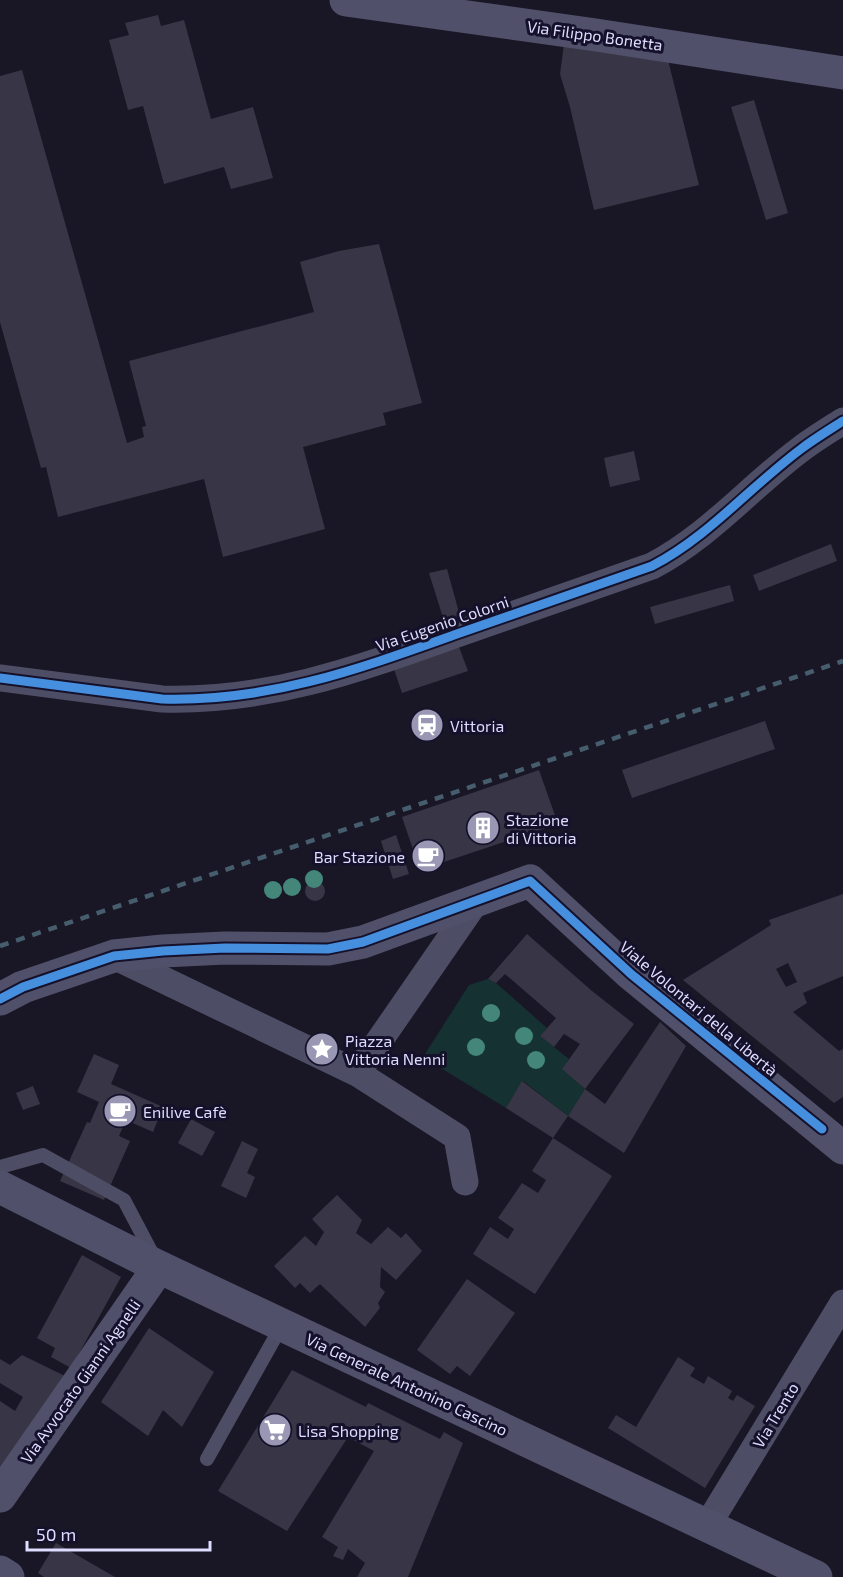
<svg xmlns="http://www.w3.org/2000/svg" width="843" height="1577" font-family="'Exo 2',sans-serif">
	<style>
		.green { fill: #153131 }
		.building { fill: #383646; fill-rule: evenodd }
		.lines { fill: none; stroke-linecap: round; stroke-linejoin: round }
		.lane { stroke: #4d4d65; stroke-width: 14 }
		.street { stroke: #4d4d65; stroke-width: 27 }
		.secondary { stroke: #50506b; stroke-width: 33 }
		.rail { stroke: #465d6d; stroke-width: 4.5; stroke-dasharray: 9 8; stroke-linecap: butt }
		.cycleway-casing { stroke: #15112b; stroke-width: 13 }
		.cycleway { stroke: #468fdf; stroke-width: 9 }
		.tree { fill: #448679 }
		.labels { text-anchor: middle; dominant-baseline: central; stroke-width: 6; stroke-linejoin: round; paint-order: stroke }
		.street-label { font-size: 16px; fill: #dedcff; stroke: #15112b }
		.poi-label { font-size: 16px; fill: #dedcff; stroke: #15112b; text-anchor: start }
	</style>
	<rect width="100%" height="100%" fill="#191725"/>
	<path class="green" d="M488,979L496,983L547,1028L540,1036L569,1059L563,1069L585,1089L568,1116L523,1081L506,1108L423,1057L469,985Z"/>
	<g class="building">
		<path d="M158,15L161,26L184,20L211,119L253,107L273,178L231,189L224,167L164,184L143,106L128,110L109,40L129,35L125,23Z"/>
		<path d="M564,44L668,60L699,185L594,210L570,107L560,74Z"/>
		<path d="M22,70L127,443L144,437L142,427L146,426L129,361L314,312L300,262L339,251L379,244L422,403L383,413L386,425L303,447L325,529L223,557L204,479L58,517L46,467L41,468L0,322V76Z"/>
		<path d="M754,100L788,213L766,220L731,107Z"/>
		<path d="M634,451L640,480L610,487L604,458Z"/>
		<path d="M831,544L837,561L759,591L753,575Z"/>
		<path d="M447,569L460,616L453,624L446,627L429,573Z"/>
		<path d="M730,585L734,601L655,624L650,607Z"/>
		<path d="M459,647L468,671L402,693L394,669Z"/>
		<path d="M765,721L775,749L632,798L622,770Z"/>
		<path d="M539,770L558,824L420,870L402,817Z"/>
		<path d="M396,835L409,874L393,879L381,841Z"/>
		<circle cx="315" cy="891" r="10"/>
		<path d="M843,894V976L803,993L807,1003L793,1012L839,1051L843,1049V1097L834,1103L683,980L771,925L769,920ZM788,963L797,982L786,987L776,969Z"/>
		<path d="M527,934L592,991L634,1024L585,1089L605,1104L660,1022L686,1046L624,1153L568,1116L585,1089L562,1069L580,1044L564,1034L554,1047L540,1036L556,1018L505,974L496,983L488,979Z"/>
		<path d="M94,1054L119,1065L111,1084L163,1107L153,1132L126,1120L119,1136L130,1141L104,1200L60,1181L87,1122L90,1123L99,1102L77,1092Z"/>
		<path d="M522,1081L568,1116L553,1138L506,1108Z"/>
		<path d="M33,1086L40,1104L23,1110L16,1093Z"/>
		<path d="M191,1119L215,1132L202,1156L178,1143Z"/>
		<path d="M553,1138L612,1176L535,1294L473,1254L490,1227L508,1239L514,1229L498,1218L522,1183L538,1193L546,1180L532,1171Z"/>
		<path d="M242,1141L258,1149L247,1173L255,1177L246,1198L221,1186Z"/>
		<path d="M337,1195L362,1220L356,1233L371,1244L388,1227L401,1238L406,1233L422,1251L396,1280L381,1267L380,1287L385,1292L378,1303L380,1308L365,1327L320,1284L310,1293L300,1283L295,1288L274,1266L305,1236L316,1246L324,1232L312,1219Z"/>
		<path d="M82,1255L121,1277L71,1368L51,1357L55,1348L37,1338Z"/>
		<path d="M467,1279L515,1313L470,1376L457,1366L450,1374L417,1350Z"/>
		<path d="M149,1328L214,1372L182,1427L163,1410L148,1436L101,1402Z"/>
		<path d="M22,1355L67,1377L0,1471V1401L15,1411L23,1397L0,1383V1359L10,1365Z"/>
		<path d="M678,1357L695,1368L690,1376L704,1384L708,1376L732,1391L728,1398L733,1401L737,1395L755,1406L705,1488L608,1428L616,1415L636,1427Z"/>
		<path d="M292,1370L366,1407L368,1403L440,1439L444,1432L463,1443L408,1577H357L365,1563L348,1549L343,1560L333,1556L338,1547L322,1537L374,1451L348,1437L287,1531L218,1491Z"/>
		<path d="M56,1543L115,1577H44L38,1573Z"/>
	</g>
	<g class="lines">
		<g class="lane">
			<path d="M0,1167L43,1155L124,1200L154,1257"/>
			<path d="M207,1459L282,1325"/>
		</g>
		<g class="street">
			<path d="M0,678L162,699C268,702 356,670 454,635C520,612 586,589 652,566C708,537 750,487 801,449C814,439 829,430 843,421"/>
			<path d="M114,956L357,1073L457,1137L465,1182"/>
			<path d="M357,1073L476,901"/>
			<path d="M707,1526L843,1303"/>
		</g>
		<g class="secondary">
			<path d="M346,0L596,35L843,73"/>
			<path d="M0,999L23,987L114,956L163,951L225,948L328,949L363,942L530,881L631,974L843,1148"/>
			<path d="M0,1187L159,1267L816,1577"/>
			<path d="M0,1496L159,1267"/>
			<path d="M0,1572L8,1577"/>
		</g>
		<path class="rail" d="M0,946L843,661"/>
		<g class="cycleway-casing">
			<g id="cycleway">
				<path d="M0,678L162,699C268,702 356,670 454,635C520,612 586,589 652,566C708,537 750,487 801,449C814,439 829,430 843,421"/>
				<path d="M0,999L23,987L114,956L163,951L225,948L328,949L363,942L530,881L631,974L822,1129"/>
			</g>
		</g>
		<use href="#cycleway" class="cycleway"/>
	</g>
	<g class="tree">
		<circle cx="314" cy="879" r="9"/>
		<circle cx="292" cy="887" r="9"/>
		<circle cx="273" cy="890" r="9"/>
		<circle cx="491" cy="1013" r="9"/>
		<circle cx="524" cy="1036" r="9"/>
		<circle cx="476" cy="1047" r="9"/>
		<circle cx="536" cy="1060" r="9"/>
	</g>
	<defs>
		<g id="station-disc" transform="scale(1.725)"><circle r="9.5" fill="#9997b3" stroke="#15112b"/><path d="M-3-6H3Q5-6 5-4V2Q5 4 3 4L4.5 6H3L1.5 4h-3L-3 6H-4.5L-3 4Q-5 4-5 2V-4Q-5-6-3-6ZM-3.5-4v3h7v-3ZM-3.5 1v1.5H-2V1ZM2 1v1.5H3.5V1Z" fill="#fff"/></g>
		<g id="building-disc" transform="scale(1.725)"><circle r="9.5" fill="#9997b3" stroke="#15112b"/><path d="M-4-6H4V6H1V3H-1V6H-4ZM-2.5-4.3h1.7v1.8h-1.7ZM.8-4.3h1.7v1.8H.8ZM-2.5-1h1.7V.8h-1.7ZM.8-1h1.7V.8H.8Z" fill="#fff"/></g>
		<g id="cafe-disc" transform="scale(1.725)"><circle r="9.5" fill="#9997b3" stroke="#15112b"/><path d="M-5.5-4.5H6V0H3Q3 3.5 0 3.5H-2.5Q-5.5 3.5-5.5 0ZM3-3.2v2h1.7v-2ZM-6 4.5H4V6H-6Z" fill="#fff"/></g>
		<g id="sight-disc" transform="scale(1.725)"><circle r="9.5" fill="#9997b3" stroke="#15112b"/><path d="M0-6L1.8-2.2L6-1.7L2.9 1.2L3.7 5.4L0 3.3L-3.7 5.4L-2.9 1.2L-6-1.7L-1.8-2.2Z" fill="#fff"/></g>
		<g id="supermarket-disc" transform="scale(1.725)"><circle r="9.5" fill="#9997b3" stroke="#15112b"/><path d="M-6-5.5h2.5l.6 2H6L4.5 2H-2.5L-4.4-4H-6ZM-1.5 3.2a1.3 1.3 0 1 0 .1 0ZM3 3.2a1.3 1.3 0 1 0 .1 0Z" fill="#fff"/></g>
	</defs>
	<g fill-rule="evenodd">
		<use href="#station-disc" x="427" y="725"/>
		<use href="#building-disc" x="483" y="828"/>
		<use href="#cafe-disc" x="428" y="856"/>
		<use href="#sight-disc" x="322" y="1049"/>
		<use href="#cafe-disc" x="120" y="1111"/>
		<use href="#supermarket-disc" x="275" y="1430"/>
	</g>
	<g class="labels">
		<g class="street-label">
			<text transform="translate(595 35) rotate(8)">Via Filippo Bonetta</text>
			<text transform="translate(442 623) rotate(-19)">Via Eugenio Colorni</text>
			<text transform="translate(699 1008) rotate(40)">Viale Volontari della Libertà</text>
			<text transform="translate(80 1381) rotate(-55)">Via Avvocato Gianni Agnelli</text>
			<text transform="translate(407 1384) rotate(25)">Via Generale Antonino Cascino</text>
			<text transform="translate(775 1415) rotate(-59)">Via Trento</text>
		</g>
		<g class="poi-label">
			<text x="450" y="725">Vittoria</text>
			<text x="506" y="819">Stazione<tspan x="506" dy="18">di Vittoria</tspan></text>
			<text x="405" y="856" text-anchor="end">Bar Stazione</text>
			<text x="345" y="1040">Piazza<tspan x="345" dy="18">Vittoria Nenni</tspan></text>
			<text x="143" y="1111">Enilive Cafè</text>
			<text x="298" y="1430">Lisa Shopping</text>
		</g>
	</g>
	<path d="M27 1541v9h183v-9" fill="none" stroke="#dedcff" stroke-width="3"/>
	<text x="36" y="1541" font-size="18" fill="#dedcff" stroke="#15112b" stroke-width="4.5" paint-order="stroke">50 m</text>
</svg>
